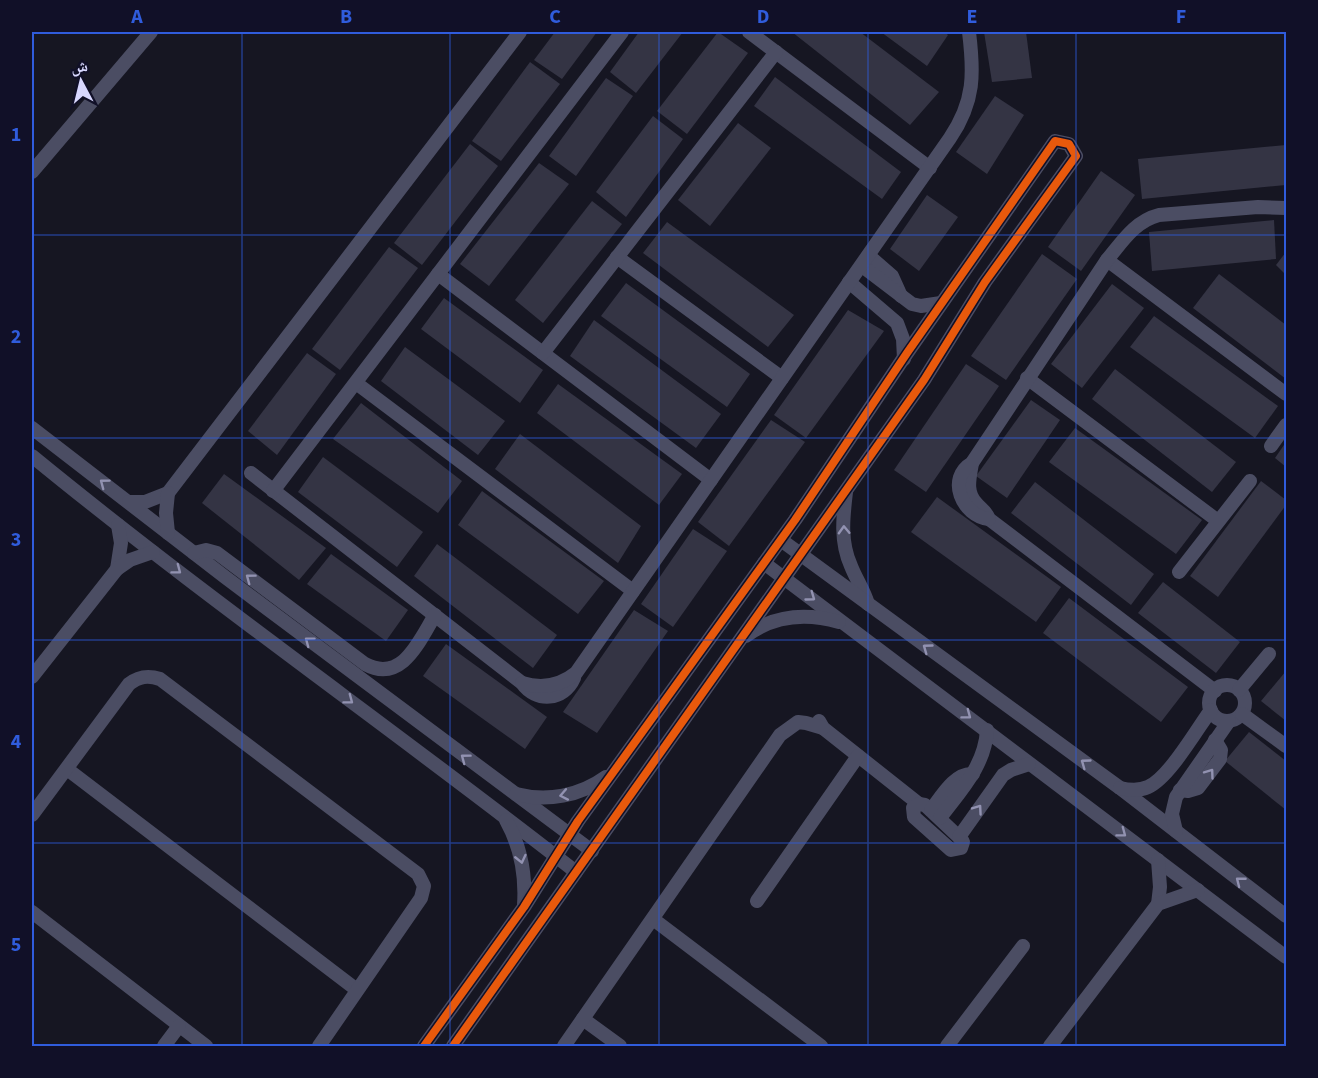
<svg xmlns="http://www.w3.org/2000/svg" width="1318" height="1078" font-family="'Source Sans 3','Noto Naskh Arabic',sans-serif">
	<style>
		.building { fill: #343444 }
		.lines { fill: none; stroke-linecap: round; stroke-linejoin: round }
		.street { stroke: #4b4d63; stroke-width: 14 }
		.cycleway-casing { stroke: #111028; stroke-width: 11 }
		.cycleway { stroke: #e8590c; stroke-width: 8 }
		.oneway { stroke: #9292b1 }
		.grid { fill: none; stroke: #305cdc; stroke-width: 1.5; stroke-opacity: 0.55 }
		.neatline { fill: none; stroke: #305cdc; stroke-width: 2 }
		.grid-label { font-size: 20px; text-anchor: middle; font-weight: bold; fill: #305cdc }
	</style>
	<rect width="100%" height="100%" fill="#161622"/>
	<g class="building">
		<path d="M555,32H597L562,79L534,60Z"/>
		<path d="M639,32H683L636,93L610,72Z"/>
		<path d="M718,32L748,53L687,134L657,111Z"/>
		<path d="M792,32H860L939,92L910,125Z"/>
		<path d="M881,32H944L948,35L927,66Z"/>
		<path d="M984,32H1026L1032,78L992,82Z"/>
		<path d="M530,62L560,84L501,161L472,141Z"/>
		<path d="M775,77L901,172L882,199L754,106Z"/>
		<path d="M606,78L633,96L576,176L549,156Z"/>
		<path d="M995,96L1024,115L987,174L956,152Z"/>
		<path d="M653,116L683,139L626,217L596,192Z"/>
		<path d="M738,123L771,148L710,226L678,200Z"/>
		<path d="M470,144L498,166L422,265L394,243Z"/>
		<path d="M1286,145V185L1142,199L1138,159Z"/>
		<path d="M539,163L569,184L489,286L460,264Z"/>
		<path d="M1101,171L1135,195L1081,271L1048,247Z"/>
		<path d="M927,195L958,217L919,271L890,249Z"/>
		<path d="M592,201L622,224L543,323L515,300Z"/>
		<path d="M1274,220L1276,259L1152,271L1149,232Z"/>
		<path d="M667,222L794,315L768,347L643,253Z"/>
		<path d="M389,247L418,268L340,370L312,349Z"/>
		<path d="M1286,252V275L1276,265Z"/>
		<path d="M1042,254L1077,279L1006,380L971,356Z"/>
		<path d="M1219,274L1286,325V379L1193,308Z"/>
		<path d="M626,283L750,374L727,407L601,316Z"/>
		<path d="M1112,284L1144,308L1082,388L1051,364Z"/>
		<path d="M444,298L543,370L520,403L421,329Z"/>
		<path d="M848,310L884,331L806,438L774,415Z"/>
		<path d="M1154,316L1278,406L1255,438L1130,347Z"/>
		<path d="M594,320L721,414L696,448L570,356Z"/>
		<path d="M405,347L505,421L478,455L381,381Z"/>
		<path d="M307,353L336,374L277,455L248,431Z"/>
		<path d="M966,364L999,386L926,492L894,470Z"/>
		<path d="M1115,369L1236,462L1212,492L1092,399Z"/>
		<path d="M558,384L682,474L659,505L537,413Z"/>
		<path d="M1031,400L1060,420L1007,498L976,476Z"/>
		<path d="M361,403L462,481L438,513L333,439Z"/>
		<path d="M771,420L805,442L729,546L698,522Z"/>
		<path d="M1075,428L1202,520L1176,554L1049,462Z"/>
		<path d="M520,434L641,526L618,563L495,469Z"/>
		<path d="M1286,442V467L1275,458Z"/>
		<path d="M323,457L423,532L397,567L298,492Z"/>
		<path d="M224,474L326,548L299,580L202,503Z"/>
		<path d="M1261,481L1286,500V505L1218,597L1190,576Z"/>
		<path d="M1035,482L1154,574L1131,605L1011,513Z"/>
		<path d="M482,491L604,581L578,614L458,525Z"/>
		<path d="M937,497L1061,587L1036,622L911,532Z"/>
		<path d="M693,529L727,551L673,627L641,604Z"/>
		<path d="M437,544L557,635L533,668L414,576Z"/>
		<path d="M331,554L408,610L386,641L307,584Z"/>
		<path d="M1163,582L1240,642L1216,673L1138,613Z"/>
		<path d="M1069,598L1188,687L1161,722L1043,633Z"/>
		<path d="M634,610L668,631L597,733L563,712Z"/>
		<path d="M446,644L547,717L525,749L423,676Z"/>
		<path d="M1286,671V721L1261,701Z"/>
		<path d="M1249,732L1286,761V810L1225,761Z"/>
	</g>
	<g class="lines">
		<g class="street">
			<path d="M749,32L930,168"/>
			<path d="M32,172L151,32"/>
			<path d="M869,256L892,276L901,296"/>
			<path d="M617,257L782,378"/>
			<path d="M1107,260L1286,394"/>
			<path d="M862,266L912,304L921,306L941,303"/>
			<path d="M438,274L711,480"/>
			<path d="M849,282L897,323L903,339L904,359"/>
			<path d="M543,353L776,52"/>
			<path d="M1027,378L1218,521"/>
			<path d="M356,383L633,591"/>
			<path d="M32,428L225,577L592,851"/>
			<path d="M1271,446L1286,425"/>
			<path d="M32,456C209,601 396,731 576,872"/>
			<path d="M972,463C970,477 965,491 976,503C981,509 986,511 989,519L1215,691"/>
			<path d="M251,473L522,683C536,703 564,701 574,678"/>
			<path d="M273,491L622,32"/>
			<path d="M846,492C843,517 840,542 851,566C856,579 864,590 868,604"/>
			<path d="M129,502H145L168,493L520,32"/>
			<path d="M989,519C962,516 946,478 972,463L1107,260C1122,242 1135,221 1159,215L1258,207L1286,208"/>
			<path d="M168,533L166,513L168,493"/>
			<path d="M781,540L1120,788L1286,916"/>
			<path d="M194,553L206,550L217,553L365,664C402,684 419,641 435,615"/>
			<path d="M764,563L1286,957"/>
			<path d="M117,569L121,543L118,525"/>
			<path d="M1179,572L1250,481"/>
			<path d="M746,636C774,615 807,613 839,622"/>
			<path d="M32,677L117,569L130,560L153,552"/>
			<path d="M522,683C542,689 560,686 576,673L950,138C975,101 974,73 969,32"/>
			<circle cx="1227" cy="703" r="18"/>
			<path d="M1239,690L1269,654"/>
			<path d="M1242,714L1286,746"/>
			<path d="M819,721L823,728L919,804"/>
			<path d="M67,769L357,990"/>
			<path d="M1120,788C1129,790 1139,791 1148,787C1169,778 1197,729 1211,710"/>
			<path d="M1180,790L1188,791L1198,788L1220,759L1221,750L1215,740"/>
			<path d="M516,794C547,802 580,796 606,777"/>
			<path d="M919,804L925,805L961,839L963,842L961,848L951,850L914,817L913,808Z"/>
			<path d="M931,810C941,797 955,772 973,774"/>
			<path d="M32,815L129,684C139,676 148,675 160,679L418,874L424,886L421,898L319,1046"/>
			<path d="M940,818C960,791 985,766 987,730"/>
			<path d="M506,820C521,847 526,875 524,905"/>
			<path d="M1176,831L1172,814L1176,797L1229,721"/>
			<path d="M959,837L1003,775L1011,770L1029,764"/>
			<path d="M1158,860L1160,887L1158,904"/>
			<path d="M757,901L858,756"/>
			<path d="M32,912L206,1046"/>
			<path d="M653,919L821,1046"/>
			<path d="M583,1019L620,1046"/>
			<path d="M164,1046L179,1026"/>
			<path d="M424,1046L524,907L578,821L612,774L795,520L907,353L1055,141L1069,144L1076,156L985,282L924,380L453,1046"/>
			<path d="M564,1046L780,735L798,722L806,723L823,728"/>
			<path d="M947,1046L1023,946"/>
			<path d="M1050,1046L1158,904L1198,890"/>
		</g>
		<g class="cycleway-casing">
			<path id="cycleway" d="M424,1046L524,907L578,821L612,774L795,520L907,353L1055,141L1069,144L1076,156L985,282L924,380L453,1046"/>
		</g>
		<use href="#cycleway" class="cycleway"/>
	</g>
	<defs><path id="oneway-chevron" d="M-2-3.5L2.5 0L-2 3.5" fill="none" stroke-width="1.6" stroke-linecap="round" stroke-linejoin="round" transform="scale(1.5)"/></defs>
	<g class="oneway">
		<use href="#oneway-chevron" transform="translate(104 483) rotate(-143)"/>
		<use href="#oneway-chevron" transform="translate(844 530) rotate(-92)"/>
		<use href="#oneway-chevron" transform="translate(177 570) rotate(37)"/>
		<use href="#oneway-chevron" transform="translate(250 578) rotate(-143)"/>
		<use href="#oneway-chevron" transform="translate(811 597) rotate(36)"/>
		<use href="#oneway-chevron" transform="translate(309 641) rotate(-143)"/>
		<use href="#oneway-chevron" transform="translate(927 648) rotate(-144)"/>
		<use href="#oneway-chevron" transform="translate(349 700) rotate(37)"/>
		<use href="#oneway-chevron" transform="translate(967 715) rotate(37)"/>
		<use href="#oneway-chevron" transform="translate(465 758) rotate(-143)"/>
		<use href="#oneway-chevron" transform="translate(1085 763) rotate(-144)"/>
		<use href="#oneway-chevron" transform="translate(1210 773) rotate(-54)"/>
		<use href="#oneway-chevron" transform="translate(564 795) rotate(169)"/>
		<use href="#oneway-chevron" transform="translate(978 809) rotate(-55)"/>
		<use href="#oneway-chevron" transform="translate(1122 833) rotate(37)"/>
		<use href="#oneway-chevron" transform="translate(521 859) rotate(77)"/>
		<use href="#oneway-chevron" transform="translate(1240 881) rotate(-142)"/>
	</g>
	<path class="grid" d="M242,32V1046M450,32V1046M659,32V1046M868,32V1046M1076,32V1046M32,235H1286M32,438H1286M32,640H1286M32,843H1286"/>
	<rect width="1318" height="1078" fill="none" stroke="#111028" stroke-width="66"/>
	<g transform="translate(81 81) rotate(353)" stroke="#111028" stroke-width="4.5" paint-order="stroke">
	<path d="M0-4.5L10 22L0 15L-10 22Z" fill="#d8d8ff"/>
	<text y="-9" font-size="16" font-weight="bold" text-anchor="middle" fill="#d8d8ff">ش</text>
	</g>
	<rect x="33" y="33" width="1252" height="1012" class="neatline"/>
	<g class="grid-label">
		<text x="137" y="23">A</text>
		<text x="346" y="23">B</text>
		<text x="555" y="23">C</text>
		<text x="763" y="23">D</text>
		<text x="972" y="23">E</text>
		<text x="1181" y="23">F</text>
		<text x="16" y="141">1</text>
		<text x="16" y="343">2</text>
		<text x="16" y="546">3</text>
		<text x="16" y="748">4</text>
		<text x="16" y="951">5</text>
	</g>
</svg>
